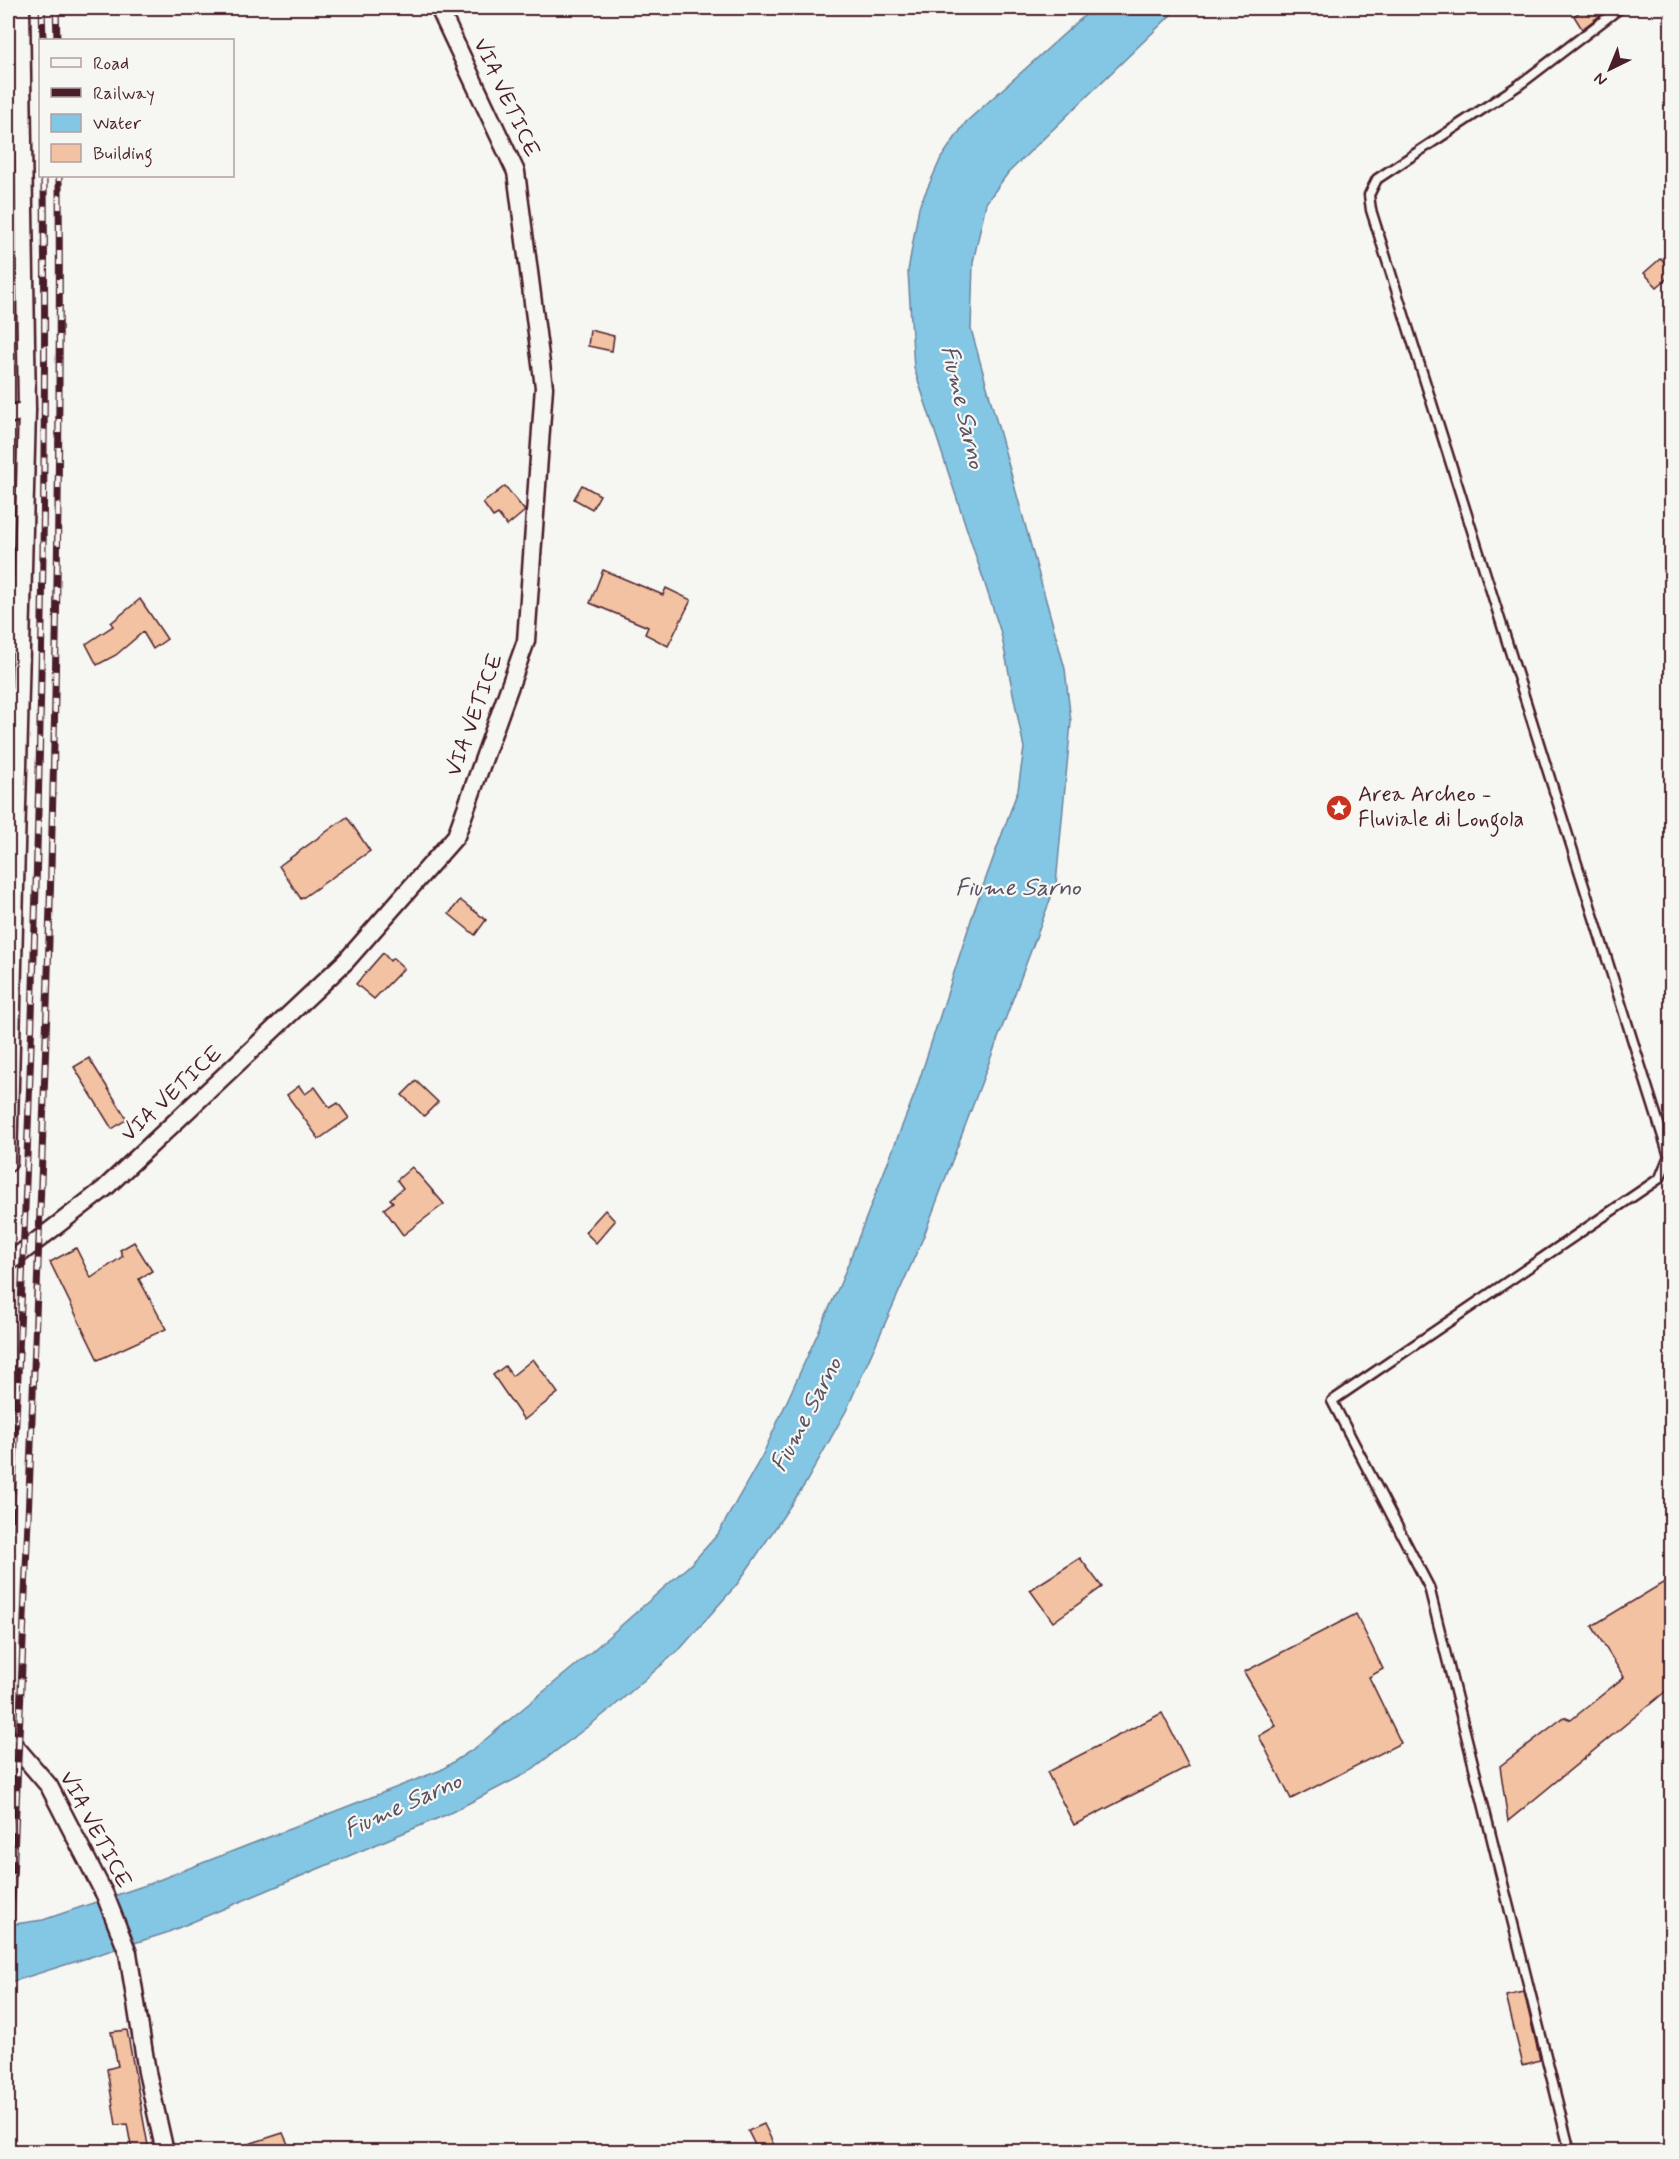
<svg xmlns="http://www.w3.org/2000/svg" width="1679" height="2159" font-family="Mynerve,sans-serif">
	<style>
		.water { fill: #84c7e5; stroke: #6d849b; stroke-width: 1.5 }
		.building { fill: #f2c2a2; stroke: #4a1f2b; stroke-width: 1.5 }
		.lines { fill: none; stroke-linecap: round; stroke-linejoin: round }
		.lane-casing { stroke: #4a1f2b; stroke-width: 13 }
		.street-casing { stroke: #4a1f2b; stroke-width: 21 }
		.lane { stroke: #f6f6f2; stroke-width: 8 }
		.street { stroke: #f6f6f2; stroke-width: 16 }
		.rail-casing { stroke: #4a1f2b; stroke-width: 7 }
		.rail { stroke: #f6f6f2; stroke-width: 4.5; stroke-dasharray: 14; stroke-linecap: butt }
		.labels { text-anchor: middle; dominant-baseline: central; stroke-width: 4.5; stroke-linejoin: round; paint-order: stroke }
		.street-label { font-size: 22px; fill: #4a1f2b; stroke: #f6f6f2 }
		.poi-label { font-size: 22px; fill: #4a1f2b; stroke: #f6f6f2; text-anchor: start }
		.water-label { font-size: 24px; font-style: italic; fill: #5b5163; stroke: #f6f6f2 }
	</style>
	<rect width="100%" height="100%" fill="#f6f6f2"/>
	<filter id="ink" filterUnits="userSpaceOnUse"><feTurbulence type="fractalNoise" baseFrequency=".0167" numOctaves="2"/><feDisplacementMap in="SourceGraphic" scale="12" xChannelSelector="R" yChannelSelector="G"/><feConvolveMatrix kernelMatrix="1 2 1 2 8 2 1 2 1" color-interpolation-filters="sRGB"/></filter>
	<g filter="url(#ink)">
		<path class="water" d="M1093,8H1178L1008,173L986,203L973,262L971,329L1065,669L1071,722L1056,884L923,1238L846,1411L805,1484L738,1583L681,1648L612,1708L527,1773L448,1814L166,1933L8,1983V1925L43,1920L146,1885L441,1770L475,1748L582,1660L692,1563L718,1534L763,1454L841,1282L915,1093L974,911L1018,790L1024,748L1001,633L914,368L908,271L919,207L941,158L966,122Z"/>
		<g class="building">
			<path d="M1585,8H1610L1582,29L1574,16Z"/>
			<path d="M1661,258L1671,271V275L1657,287L1644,273Z"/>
			<path d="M590,330L614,336L612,351L588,346Z"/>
			<path d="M582,485L600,495L592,509L574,499Z"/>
			<path d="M505,486L525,511L507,526L498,514L493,517L483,503Z"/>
			<path d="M603,570L663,595L666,588L691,600L668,646L645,634L648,627L590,603Z"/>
			<path d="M140,599L167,639L153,649L143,632L116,655L97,665L86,644L113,626L111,623Z"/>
			<path d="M347,817L370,851L301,899L279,866Z"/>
			<path d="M460,900L486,920L475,935L449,914Z"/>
			<path d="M383,953L390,961L393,958L404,968L374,999L356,984Z"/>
			<path d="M89,1058L127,1119L112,1129L74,1067Z"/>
			<path d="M416,1081L438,1102L424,1116L402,1095Z"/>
			<path d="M299,1086L305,1094L315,1087L330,1108L338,1103L349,1118L319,1139L287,1095Z"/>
			<path d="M412,1167L444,1204L403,1235L384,1209L393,1202L390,1199L403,1188L397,1180Z"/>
			<path d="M605,1210L615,1221L596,1243L585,1232Z"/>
			<path d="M134,1242L152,1271L139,1279L166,1329L98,1360L50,1262L76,1248L91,1278L123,1256L120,1250Z"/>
			<path d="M533,1359L558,1393L524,1420L493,1375L505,1366L512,1376Z"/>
			<path d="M1080,1558L1102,1587L1053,1622L1030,1590Z"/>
			<path d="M1671,1578V1687L1508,1821L1500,1766L1564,1717L1571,1720L1624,1677L1592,1626Z"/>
			<path d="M1356,1614L1383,1669L1369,1677L1401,1743L1291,1799L1259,1736L1276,1726L1244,1672Z"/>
			<path d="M1162,1713L1189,1766L1074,1825L1047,1772Z"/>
			<path d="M1524,1992L1540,2060L1523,2065L1506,1996Z"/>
			<path d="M127,2030L149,2151H132L127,2124L116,2125L107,2069L118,2066L111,2032Z"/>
			<path d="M764,2124L774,2145L758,2151L748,2131Z"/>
			<path d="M283,2133L291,2151H236V2148Z"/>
		</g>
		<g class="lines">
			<g class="lane-casing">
				<path id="lane" d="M1570,2152L1429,1587L1332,1401L1660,1178L1669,1156L1371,210L1369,195L1377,179L1519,85L1620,8"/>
			</g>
			<g class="street-casing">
				<g id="street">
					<path d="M8,415L27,410"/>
					<path d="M8,1163L27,410L21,8"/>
					<path d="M8,1263L104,1189L346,961L456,836L526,641L544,387L516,172L439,8"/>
					<path d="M8,1738L49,1786L105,1895L128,1953L147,2072L165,2152"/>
				</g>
			</g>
			<use href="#lane" class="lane"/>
			<use href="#street" class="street"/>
			<g class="rail-casing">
				<g id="rail">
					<path d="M42,8L43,40"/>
					<path d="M56,8L57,40"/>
					<path d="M8,1591C31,1119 48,647 44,176"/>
					<path d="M8,2000C33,1393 63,784 59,176"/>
				</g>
			</g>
			<use href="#rail" class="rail"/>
		</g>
	</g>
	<defs>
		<g id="sight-disc" transform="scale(1.35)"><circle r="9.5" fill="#c8321e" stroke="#f6f6f2"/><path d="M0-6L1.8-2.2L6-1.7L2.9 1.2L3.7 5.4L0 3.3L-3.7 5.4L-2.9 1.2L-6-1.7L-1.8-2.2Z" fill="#fff"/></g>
	</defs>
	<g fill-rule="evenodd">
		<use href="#sight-disc" x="1339" y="808"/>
	</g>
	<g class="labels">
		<g class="street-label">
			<text transform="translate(506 98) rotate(65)">VIA VETICE</text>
			<text transform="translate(475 715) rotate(-70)">VIA VETICE</text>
			<text transform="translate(172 1094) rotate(-43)">VIA VETICE</text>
			<text transform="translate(95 1830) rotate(62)">VIA VETICE</text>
		</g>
		<g class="poi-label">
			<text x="1358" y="795">Area Archeo -<tspan x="1358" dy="25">Fluviale di Longola</tspan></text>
		</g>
		<g class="water-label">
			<text transform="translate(962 407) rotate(77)">Fiume Sarno</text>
			<text x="1018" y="888">Fiume Sarno</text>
			<text transform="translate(807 1415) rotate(-62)">Fiume Sarno</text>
			<text transform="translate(403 1806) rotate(-24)">Fiume Sarno</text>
		</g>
	</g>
	<rect width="1679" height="2159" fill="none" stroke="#f6f6f2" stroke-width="30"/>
	<rect x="15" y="15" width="1649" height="2129" fill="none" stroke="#4a1f2b" stroke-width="2" filter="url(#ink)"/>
	<rect x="39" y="39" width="195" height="138" fill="#f6f6f2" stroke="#b1a0a2" stroke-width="1.5"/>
	<rect x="51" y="58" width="30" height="9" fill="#f6f6f2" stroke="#b1a0a2" stroke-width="1.5"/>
	<text x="93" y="69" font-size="18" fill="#4a1f2b">Road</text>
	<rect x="51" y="88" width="30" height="9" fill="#4a1f2b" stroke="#b1a0a2" stroke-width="1.5"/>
	<text x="93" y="99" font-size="18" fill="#4a1f2b">Railway</text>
	<rect x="51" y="114" width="30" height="18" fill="#84c7e5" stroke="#b1a0a2" stroke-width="1.5"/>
	<text x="93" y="129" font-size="18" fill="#4a1f2b">Water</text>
	<rect x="51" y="144" width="30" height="18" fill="#f2c2a2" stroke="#b1a0a2" stroke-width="1.5"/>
	<text x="93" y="159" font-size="18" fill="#4a1f2b">Building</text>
	<g transform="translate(1610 69) rotate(223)" stroke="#f6f6f2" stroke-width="4.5" paint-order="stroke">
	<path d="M0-4.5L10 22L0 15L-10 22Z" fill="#4a1f2b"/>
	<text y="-9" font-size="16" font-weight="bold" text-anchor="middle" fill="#4a1f2b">N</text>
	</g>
</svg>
